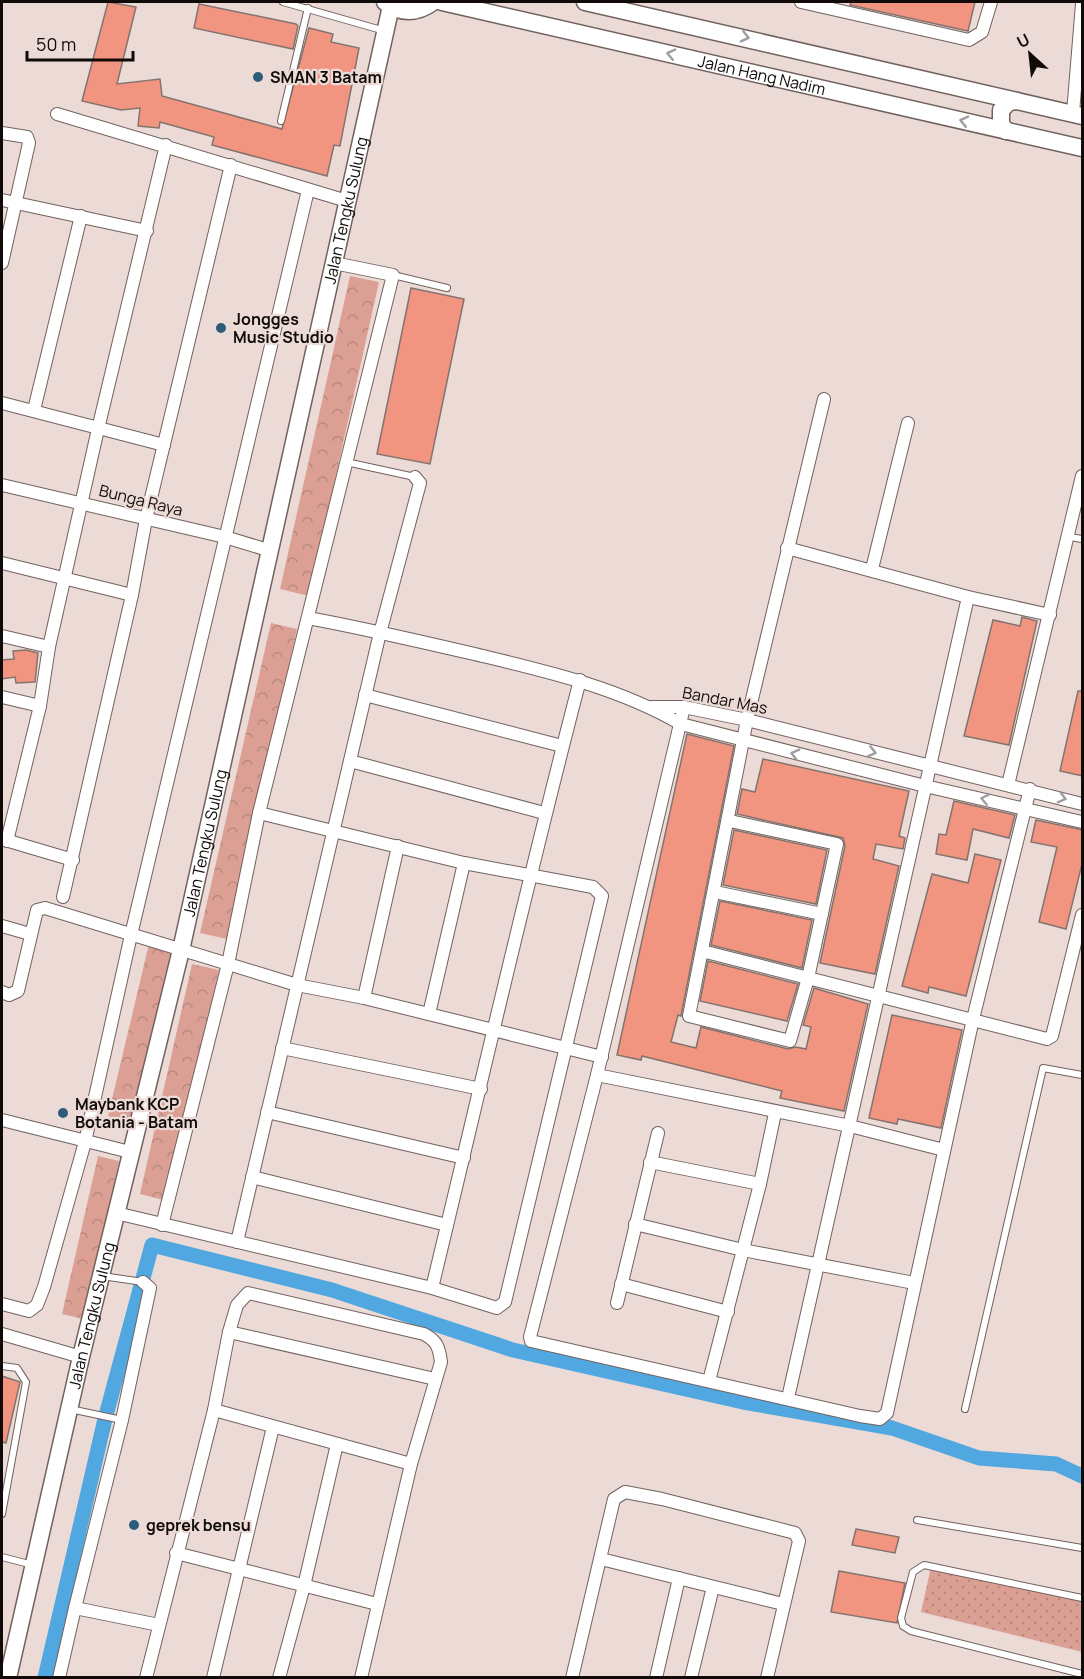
<svg xmlns="http://www.w3.org/2000/svg" width="1084" height="1679" font-family="Manrope,sans-serif">
	<style>
		.grass { fill: url(#grass-dots) }
		.forest { fill: url(#forest-crowns) }
		.lines { fill: none; stroke-linecap: round; stroke-linejoin: round }
		.canal { stroke: #51a8e0; stroke-width: 15 }
		.building { fill: #f29580; stroke: #83736f; stroke-width: 1.5 }
		.lane-casing { stroke: #71625e; stroke-width: 8 }
		.street-casing { stroke: #71625e; stroke-width: 14 }
		.secondary-casing { stroke: #71625e; stroke-width: 19 }
		.lane { stroke: #fff; stroke-width: 6 }
		.street { stroke: #fff; stroke-width: 12 }
		.secondary { stroke: #fff; stroke-width: 16 }
		.oneway { stroke: #9f9d9d }
		.poi-dot { fill: #2d5c7b; stroke: #ecdad6; stroke-width: 2 }
		.labels { text-anchor: middle; dominant-baseline: central; stroke-width: 4.5; stroke-linejoin: round; paint-order: stroke }
		.street-label { font-size: 16px; fill: #100b09; stroke: #ecdad6 }
		.poi-label { font-size: 16px; font-weight: bold; fill: #100b09; stroke: #ecdad6; text-anchor: start }
	</style>
	<defs>
		<pattern id="grass-dots" width="8" height="8" patternUnits="userSpaceOnUse" patternTransform="scale(1.5)"><rect width="8" height="8" fill="#dba093"/><path d="M2 2h.1M6 6h.1" fill="none" stroke="#bb887d" stroke-width="1.8" stroke-linecap="round"/></pattern>
		<pattern id="forest-crowns" width="20" height="18" patternUnits="userSpaceOnUse" patternTransform="scale(1.5)"><rect width="20" height="18" fill="#dba093"/><path d="M2 6a3 3 0 1 1 6 0M12 15a3 3 0 1 1 6 0" fill="none" stroke="#bb887d"/></pattern>
	</defs>
	<rect width="100%" height="100%" fill="#ecdad6"/>
	<path class="grass" d="M931,1567L1082,1601V1652L921,1612Z"/>
	<g class="forest">
		<path d="M350,276L379,282L309,596L280,589Z"/>
		<path d="M271,623L297,629L227,939L200,933Z"/>
		<path d="M149,944L173,949L134,1123L108,1116Z"/>
		<path d="M192,964L219,970L167,1201L140,1194Z"/>
		<path d="M98,1156L119,1161L83,1319L62,1314Z"/>
	</g>
	<g class="lines">
		<path class="canal" d="M45,1678L105,1419L152,1245L332,1290L513,1350L743,1402L892,1428L979,1458L1056,1464L1082,1476"/>
	</g>
	<g class="building">
		<path d="M108,2L136,7L117,84L160,79L162,96L282,129L309,28L333,34L331,42L359,48L340,146L334,145L327,176L212,145L214,137L160,122L159,128L138,126L140,108L121,110L82,101Z"/>
		<path d="M851,2H975L968,31L850,5Z"/>
		<path d="M199,4L296,24L298,26L293,49L194,28Z"/>
		<path d="M411,288L464,299L430,464L377,454Z"/>
		<path d="M1022,617L1037,621L1009,745L964,736L993,620L1020,626Z"/>
		<path d="M26,650L38,653L35,682L16,683L15,677L2,679V660L14,659L13,651Z"/>
		<path d="M1078,691H1083V776L1060,771Z"/>
		<path d="M687,734L734,746L681,1016L678,1015L671,1042L696,1048L701,1027L788,1049L796,1047L806,1049L811,1027L803,1025L814,988L868,1004L844,1111L780,1098L782,1091L642,1056L641,1060L617,1055Z"/>
		<path d="M763,759L909,791L899,836L905,838L903,849L876,844L873,859L899,866L875,974L820,963L845,846L843,838L737,814L742,789L755,792Z"/>
		<path d="M954,801L1015,815L1009,838L973,829L967,860L936,854L939,834L946,835Z"/>
		<path d="M1036,820L1083,830V860L1066,929L1039,922L1057,847L1031,842Z"/>
		<path d="M734,830L827,850L816,904L723,885Z"/>
		<path d="M975,854L1001,860L966,996L929,987L928,993L902,986L932,874L968,883Z"/>
		<path d="M720,901L812,920L802,968L711,945Z"/>
		<path d="M708,961L798,984L787,1021L700,1001Z"/>
		<path d="M892,1015L962,1030L941,1128L898,1119L897,1124L869,1118Z"/>
		<path d="M2,1376L20,1382L6,1443L2,1442Z"/>
		<path d="M856,1529L899,1537L895,1553L852,1545Z"/>
		<path d="M839,1571L905,1583L897,1623L831,1612Z"/>
	</g>
	<g class="lines">
		<g class="lane-casing">
			<g id="lane">
				<path d="M283,2L385,31"/>
				<path d="M281,121L308,8"/>
				<path d="M393,275L447,288"/>
				<path d="M346,462L415,477"/>
				<path d="M1070,537L1082,539"/>
				<path d="M102,1276L143,1282"/>
				<path d="M2,1366L17,1368L26,1382L2,1514"/>
				<path d="M70,1409L122,1420"/>
				<path d="M965,1409L1043,1068L1082,1075"/>
				<path d="M917,1520L1082,1548"/>
				<path d="M2,1557L33,1565"/>
				<path d="M1082,1598L924,1565L913,1572L901,1618L903,1626L911,1631L1082,1674"/>
			</g>
		</g>
		<g class="street-casing">
			<g id="street">
				<path d="M801,2L969,40L982,32L991,2"/>
				<path d="M1073,113L1082,4"/>
				<path d="M57,114L347,201"/>
				<path d="M2,133L27,137L29,143L2,263"/>
				<path d="M2,200L147,231"/>
				<path d="M2,403L164,445"/>
				<path d="M34,410L81,216"/>
				<path d="M2,485L225,537L271,551"/>
				<path d="M787,548L968,597L1050,615"/>
				<path d="M2,563L132,595"/>
				<path d="M872,569L908,423"/>
				<path d="M308,618C368,629 427,643 487,657C554,673 620,689 681,724L925,786L1082,822"/>
				<path d="M2,636L49,647"/>
				<path d="M365,695L562,746"/>
				<path d="M2,697L40,706"/>
				<path d="M652,707H684L747,720L1082,804"/>
				<path d="M684,707L597,1075L530,1337L531,1341L860,1416L880,1419L887,1413L973,1019L1030,789"/>
				<path d="M350,761L544,813"/>
				<path d="M1008,785L1082,476"/>
				<path d="M730,821L837,844L808,978L790,1041L689,1016L747,720L824,399"/>
				<path d="M2,839L73,860"/>
				<path d="M7,841L40,706L49,647L98,429L166,145"/>
				<path d="M715,892L822,914"/>
				<path d="M63,897L132,595L146,519L231,165"/>
				<path d="M2,926L30,934"/>
				<path d="M702,951L1047,1039L1052,1036L1082,915"/>
				<path d="M2,992L9,995L18,991L37,910L45,908L297,985L364,998L602,1057"/>
				<path d="M364,998L398,846"/>
				<path d="M429,1014L464,863"/>
				<path d="M282,1048L481,1089"/>
				<path d="M597,1075L850,1126L944,1150"/>
				<path d="M267,1112L464,1158"/>
				<path d="M2,1120L130,1152"/>
				<path d="M650,1162L760,1184"/>
				<path d="M252,1177L447,1225"/>
				<path d="M116,1213L432,1288L497,1308L505,1302L602,896L593,887L464,863L259,813"/>
				<path d="M635,1224L743,1250L914,1283"/>
				<path d="M162,1225L228,964L259,813L393,275L334,263"/>
				<path d="M237,1242L379,637L420,483L415,477"/>
				<path d="M621,1284L728,1312"/>
				<path d="M432,1288C481,1085 527,882 580,680"/>
				<path d="M617,1303L658,1133"/>
				<path d="M2,1304L29,1311L37,1305L44,1287L85,1142L131,935L308,190"/>
				<path d="M229,1332L435,1379"/>
				<path d="M2,1334L81,1357"/>
				<path d="M709,1381L760,1184L775,1113"/>
				<path d="M788,1398L968,597"/>
				<path d="M214,1410L411,1464"/>
				<path d="M176,1553L377,1604"/>
				<path d="M601,1559L783,1604"/>
				<path d="M75,1608L122,1420L150,1288L143,1282"/>
				<path d="M59,1678L75,1608L159,1625"/>
				<path d="M146,1678L214,1410L229,1332L237,1305L248,1293L424,1334C437,1341 439,1347 441,1362L411,1464L361,1678"/>
				<path d="M213,1678L273,1427"/>
				<path d="M279,1678L304,1586L337,1444"/>
				<path d="M572,1678L614,1499L625,1492L662,1499L795,1533L799,1541L767,1678"/>
				<path d="M656,1678L679,1578"/>
				<path d="M691,1678L713,1587"/>
			</g>
		</g>
		<g class="secondary-casing">
			<g id="secondary">
				<path d="M385,2C400,14 417,14 433,2"/>
				<path id="s1" d="M442,2L1082,148"/>
				<path d="M585,2L1082,116"/>
				<path d="M1006,131L1001,124V110L1009,102L1017,101"/>
				<path id="s2" d="M8,1678L81,1357L181,950L391,6"/>
			</g>
		</g>
		<use href="#lane" class="lane"/>
		<use href="#street" class="street"/>
		<use href="#secondary" class="secondary"/>
	</g>
	<defs><path id="oneway-chevron" d="M-2-3.5L2.5 0L-2 3.5" fill="none" stroke-width="1.6" stroke-linecap="round" stroke-linejoin="round" transform="scale(1.5)"/></defs>
	<g class="oneway">
		<use href="#oneway-chevron" transform="translate(745 37) rotate(13)"/>
		<use href="#oneway-chevron" transform="translate(671 54) rotate(-167)"/>
		<use href="#oneway-chevron" transform="translate(964 121) rotate(-167)"/>
		<use href="#oneway-chevron" transform="translate(872 752) rotate(14)"/>
		<use href="#oneway-chevron" transform="translate(795 754) rotate(-166)"/>
		<use href="#oneway-chevron" transform="translate(1062 798) rotate(15)"/>
		<use href="#oneway-chevron" transform="translate(985 799) rotate(-168)"/>
	</g>
	<g class="poi-dot">
		<circle cx="258" cy="77" r="6"/>
		<circle cx="221" cy="328" r="6"/>
		<circle cx="63" cy="1113" r="6"/>
		<circle cx="134" cy="1525" r="6"/>
	</g>
	<g class="labels">
		<g class="street-label">
			<text stroke="none"><textPath href="#s1" startOffset="328">Jalan Hang Nadim</textPath></text>
			<text stroke="none"><textPath href="#s2" startOffset="1506">Jalan Tengku Sulung</textPath></text>
			<text transform="translate(141 500) rotate(14)">Bunga Raya</text>
			<text transform="translate(725 700) rotate(11)">Bandar Mas</text>
			<text stroke="none"><textPath href="#s2" startOffset="858">Jalan Tengku Sulung</textPath></text>
			<text stroke="none"><textPath href="#s2" startOffset="372">Jalan Tengku Sulung</textPath></text>
		</g>
		<g class="poi-label">
			<text x="270" y="77">SMAN 3 Batam</text>
			<text x="233" y="319">Jongges<tspan x="233" dy="18">Music Studio</tspan></text>
			<text x="75" y="1104">Maybank KCP<tspan x="75" dy="18">Botania - Batam</tspan></text>
			<text x="146" y="1525">geprek bensu</text>
		</g>
	</g>
	<rect width="1084" height="1679" fill="none" stroke="#100b09" stroke-width="6"/>
	<g transform="translate(1030 54) rotate(333)" stroke="#ecdad6" stroke-width="4.5" paint-order="stroke">
	<path d="M0-4.5L10 22L0 15L-10 22Z" fill="#100b09"/>
	<text y="-9" font-size="16" font-weight="bold" text-anchor="middle" fill="#100b09">U</text>
	</g>
	<path d="M27 51v9h106v-9" fill="none" stroke="#100b09" stroke-width="3"/>
	<text x="36" y="51" font-size="18" fill="#100b09" stroke="#ecdad6" stroke-width="4.5" paint-order="stroke">50 m</text>
</svg>
